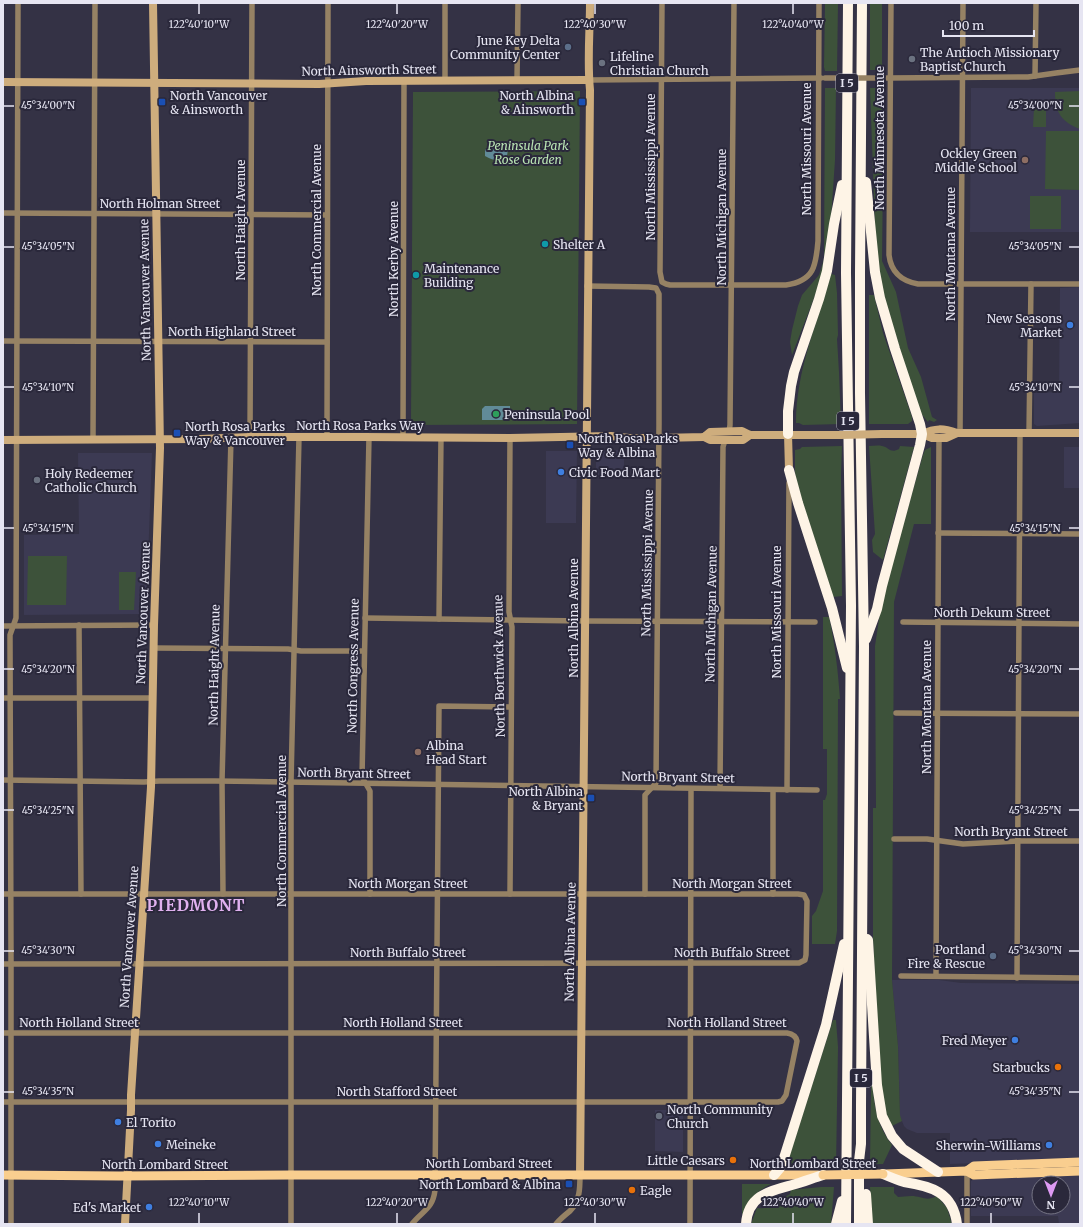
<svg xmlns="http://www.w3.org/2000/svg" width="1083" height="1227" font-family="Merriweather,serif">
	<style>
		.built { fill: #3c3a53; fill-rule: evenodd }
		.green { fill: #3d523a }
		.water { fill: #618b98 }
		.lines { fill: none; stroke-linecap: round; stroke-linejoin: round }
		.street { stroke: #968264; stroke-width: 5.5 }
		.secondary { stroke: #cead7d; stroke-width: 8 }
		.primary { stroke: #f9ce8f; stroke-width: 9 }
		.highway { stroke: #fef4e6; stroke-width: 10 }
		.street-bridge { stroke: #968264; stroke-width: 5.5 }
		.secondary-bridge { stroke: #cead7d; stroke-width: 8 }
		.primary-bridge { stroke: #f9ce8f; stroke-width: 9 }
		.ticks { fill: none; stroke: #e6e5f2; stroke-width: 1.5 }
		.service-dot { fill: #5c6f8a; stroke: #2a283b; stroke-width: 1.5 }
		.worship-dot { fill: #6b7280; stroke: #2a283b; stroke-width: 1.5 }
		.transit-dot { fill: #1a4fb4; stroke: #2a283b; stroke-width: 1.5 }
		.education-dot { fill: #8d6e63; stroke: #2a283b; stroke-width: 1.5 }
		.culture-dot { fill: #0f9aa8; stroke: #2a283b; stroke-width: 1.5 }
		.shop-dot { fill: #3f7fe0; stroke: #2a283b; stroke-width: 1.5 }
		.leisure-dot { fill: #2e9e5b; stroke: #2a283b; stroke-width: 1.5 }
		.food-dot { fill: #e8710a; stroke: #2a283b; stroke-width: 1.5 }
		.labels { text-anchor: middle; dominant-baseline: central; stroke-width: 4; stroke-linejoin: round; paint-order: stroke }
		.shield { fill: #2a283b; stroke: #aeacbb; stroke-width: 1 }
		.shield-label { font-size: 11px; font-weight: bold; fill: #e6e5f2 }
		.poi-label { font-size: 12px; fill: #e6e5f2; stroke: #2a283b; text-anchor: start }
		.street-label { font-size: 12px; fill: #e6e5f2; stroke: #2a283b }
		.park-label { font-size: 12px; font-style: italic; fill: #b9e4b3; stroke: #2a283b }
		.district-label { font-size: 16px; font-weight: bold; letter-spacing: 1px; fill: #e0b1ef; stroke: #2a283b }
		.ticks-label { font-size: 10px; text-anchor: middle; fill: #e6e5f2; stroke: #2a283b; stroke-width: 4; stroke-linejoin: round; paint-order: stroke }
	</style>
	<rect width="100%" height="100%" fill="#343245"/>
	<g class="built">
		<path d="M971,88H1080V232H970Z"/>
		<path d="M1080,287V423L1037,426L1034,424V393L1059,392L1060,288Z"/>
		<rect x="1064" y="447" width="16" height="41"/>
		<path d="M624,450V478H596V451Z"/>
		<path d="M546,451H577L576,523H546Z"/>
		<path d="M78,453H152L146,614L24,615V535L79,534Z"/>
		<path d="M892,980H939L961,983L1080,984V1159L950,1164V1133H917L907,1129L904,1126L900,1116L898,1046Z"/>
		<path d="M655,1110H683V1152L655,1151Z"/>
		<path d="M1080,1175V1224H1059L1058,1216H971V1181L974,1179ZM1039,1183H1063V1207H1039Z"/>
	</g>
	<g class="green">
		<path d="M825,3H838L837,71H825L824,67Z"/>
		<path d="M870,3H882V63L884,70H870Z"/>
		<path d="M825,88H836L835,160L829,248L819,285L792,355L790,342L792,330L798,306L802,295L819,275L824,259Z"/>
		<path d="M870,88H884L882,261L896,292L908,348L921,377L932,417L937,420L934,422L929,420L928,422L919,411L882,291L876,255Z"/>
		<path d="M580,91L577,424L411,425L413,92Z"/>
		<path d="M1080,91V129C1061,122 1055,112 1055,92Z"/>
		<path d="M1034,108H1046V127H1033Z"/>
		<path d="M1046,131H1080V190L1045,189Z"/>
		<rect x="1030" y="196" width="31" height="33"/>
		<path d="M831,274L835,275L837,293L838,335L837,339L839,372L841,424L803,425L799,423H796C796,371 817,323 831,274Z"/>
		<path d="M869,295H874L883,333L912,417V421L908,424H869Z"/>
		<path d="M842,446L841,475L842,596L833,597L797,485L795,472V450L800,449L802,447Z"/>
		<path d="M869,446C873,446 878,445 882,446C889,447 890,454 899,449L900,446L914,447L883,560L873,552L872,540L875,534Z"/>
		<path d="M931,447V524H914L894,602L892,980L898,1046L900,1115L902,1121L890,1127L882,1100L875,980L873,938V808H876L875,646L881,606L895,553L923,455L925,450Z"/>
		<path d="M28,556H67L66,605H27Z"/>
		<path d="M119,572H136L134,610H119Z"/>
		<path d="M823,617H829C835,644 838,671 840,699H838L837,931L835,944H812V916L816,911L823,891V800H825L827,794V749H823Z"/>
		<path d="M833,1020H836L838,1047L836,1165L786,1166Z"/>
		<path d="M871,1086H873C874,1108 878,1127 892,1145L883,1164H870Z"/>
		<path d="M742,1184H771C755,1192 749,1200 742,1215Z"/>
		<path d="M821,1187H834L831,1224H751L757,1208C771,1210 779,1200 790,1194L791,1190Z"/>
		<path d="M870,1187H894V1193L898,1197C902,1197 907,1196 911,1196C922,1196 926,1202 937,1196L947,1208L952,1224H872Z"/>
	</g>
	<g class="water">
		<path d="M490,144C498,143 503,144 508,149L507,156C498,162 494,161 485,156V150Z"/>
		<path d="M485,406H510V420H482V409Z"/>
	</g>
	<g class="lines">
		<g class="street">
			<path d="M662,3L660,272L662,282L666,284L670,285H786C814,281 816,266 818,241L819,3"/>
			<path d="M891,3L889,255C891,272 901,281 918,284H1080"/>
			<path d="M1035,76L1036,3"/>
			<path d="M887,78L1028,77L1056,73L1080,70"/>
			<path d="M517,80L518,3"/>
			<path d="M589,80L821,78"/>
			<path d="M445,81V3"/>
			<path d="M3,213L327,215"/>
			<path d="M587,286L649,287L656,288L659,294V425L656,783L645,795V894"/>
			<path d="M3,341L327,342"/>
			<path d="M729,432L730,425L734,3"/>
			<path d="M960,433L963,3"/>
			<path d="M1029,433L1031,284"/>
			<path d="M250,437L252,3"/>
			<path d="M327,437L328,3"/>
			<path d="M369,437L362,777L370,791V894"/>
			<path d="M403,437L404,81"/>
			<path d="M93,439L95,3"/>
			<path d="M938,533L1080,534"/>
			<path d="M365,618L585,621L815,622"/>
			<path d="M439,619L441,437"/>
			<path d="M903,622L1080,624"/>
			<path d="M79,625L81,894"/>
			<path d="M3,626L154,625"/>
			<path d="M153,648L288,649L301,651H364"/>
			<path d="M3,698H152"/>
			<path d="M896,713L1080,714"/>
			<path d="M3,780L144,782L159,781H215L817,790"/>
			<path d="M720,788L723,447L725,440"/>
			<path d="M787,790L789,483"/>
			<path d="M894,839H927L963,844L1018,841H1080"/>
			<path d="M3,894H798L804,895L807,901L806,955L805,960L799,963L3,964"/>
			<path d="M223,894L222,781L231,438"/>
			<path d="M510,894L512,627L509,612L510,438"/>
			<path d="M773,894V790"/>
			<path d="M901,976L1080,978"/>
			<path d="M936,976L939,438"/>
			<path d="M1017,978L1020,433"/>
			<path d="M3,1033H787C793,1034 796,1036 797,1041L786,1095L782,1101L778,1102H3"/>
			<path d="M967,1171V1224"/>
			<path d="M11,1224V958L10,635L16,618L18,3"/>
			<path d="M291,1224V782L299,437"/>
			<path d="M412,1224C422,1211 433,1209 435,1190L439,706L511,707"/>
			<path d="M556,1224C560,1219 565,1215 570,1211C580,1201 580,1188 580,1175"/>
			<path d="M690,1224L691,789"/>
		</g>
		<g class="secondary">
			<path d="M3,82L319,84L366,81L589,80"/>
			<path d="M788,434L789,470"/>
			<path d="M882,434H922L932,438H946L957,433"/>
			<path d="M922,434C935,428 943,428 957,433H1080"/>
			<path d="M704,437L710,440H743L750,435"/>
			<path d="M3,440L200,439L250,437H364L510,438L611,436L629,438H659L704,437L710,432L742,431L750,435H840"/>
			<path d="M580,1175L590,90C587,61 590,32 590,3"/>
			<path d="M125,1224L131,1110V1095L151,787L154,625L160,448L153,3"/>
		</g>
		<g class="primary">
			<path d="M967,1171L974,1166L1080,1162"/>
			<path d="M885,1174L967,1171L974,1175L1080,1171"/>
			<path d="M3,1175L119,1176L291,1175H818"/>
		</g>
		<g class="highway">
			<path d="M866,182L875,272L880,298L895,349L920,424L922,434L920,445L882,586L877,609L866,639"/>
			<path d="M788,434V411L791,386L794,372L819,299L827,271L834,224L842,185"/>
			<path d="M789,470L798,503L832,608L847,668"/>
			<path d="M867,939L868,940L877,1085L882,1116L892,1136L903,1149L938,1172"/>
			<path d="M883,1174C890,1177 897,1180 904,1182C931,1186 953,1192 957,1224"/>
			<path d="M774,1175L780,1168L784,1158L826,1025L844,944"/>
			<path d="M866,1194L868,1224"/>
			<path d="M746,1224C748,1195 770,1191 792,1185C803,1182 813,1178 823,1175"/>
			<path d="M836,1224L842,1201"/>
			<path d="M846,1224L851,606L846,273L848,3"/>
			<path d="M859,1224V1161L861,1144V1106L864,646L860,393V273L862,3"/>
		</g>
		<path class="street-bridge" d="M825,78H884"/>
		<path class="secondary-bridge" d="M840,435L882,434"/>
		<path class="primary-bridge" d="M823,1175L883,1174"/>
	</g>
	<path class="ticks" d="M199,4V14M397,4V14M595,4V14M793,4V14M4,106H14M1069,106H1079M4,247H14M1069,247H1079M4,387H14M1069,387H1079M4,528H14M1069,528H1079M4,669H14M1069,669H1079M4,810H14M1069,810H1079M4,951H14M1069,951H1079M4,1092H14M1069,1092H1079M199,1213V1223M397,1213V1223M595,1213V1223M793,1213V1223M991,1213V1223"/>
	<g class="service-dot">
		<circle cx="568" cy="47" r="4"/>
		<circle cx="993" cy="956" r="4"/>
	</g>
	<g class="worship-dot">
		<circle cx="912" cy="59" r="4"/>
		<circle cx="602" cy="63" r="4"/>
		<circle cx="37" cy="480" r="4"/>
		<circle cx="659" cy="1116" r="4"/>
	</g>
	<g class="transit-dot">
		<rect x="158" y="98" width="8" height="8" rx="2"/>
		<rect x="578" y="98" width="8" height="8" rx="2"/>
		<rect x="173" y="429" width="8" height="8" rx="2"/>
		<rect x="566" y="441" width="8" height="8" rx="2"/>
		<rect x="587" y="794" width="8" height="8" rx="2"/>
		<rect x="565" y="1180" width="8" height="8" rx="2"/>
	</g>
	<g class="education-dot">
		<circle cx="1025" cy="160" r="4"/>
		<circle cx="418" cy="752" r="4"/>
	</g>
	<g class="culture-dot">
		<circle cx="545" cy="244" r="4"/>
		<circle cx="416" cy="275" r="4"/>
	</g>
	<g class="shop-dot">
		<circle cx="1070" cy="325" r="4"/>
		<circle cx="561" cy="472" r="4"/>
		<circle cx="1015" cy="1040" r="4"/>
		<circle cx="118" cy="1122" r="4"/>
		<circle cx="158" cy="1144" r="4"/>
		<circle cx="1049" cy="1145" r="4"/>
		<circle cx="149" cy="1207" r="4"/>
	</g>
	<circle class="leisure-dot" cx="496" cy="414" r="4"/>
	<g class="food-dot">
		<circle cx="1058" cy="1067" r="4"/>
		<circle cx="733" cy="1160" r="4"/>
		<circle cx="632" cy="1190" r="4"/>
	</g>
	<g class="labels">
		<g class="shield">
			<rect x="836" y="74" width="22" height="18" rx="3"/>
			<rect x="837" y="412" width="22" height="18" rx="3"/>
			<rect x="850" y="1069" width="22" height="18" rx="3"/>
		</g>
		<g class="shield-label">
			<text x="847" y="83">I 5</text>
			<text x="848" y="421">I 5</text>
			<text x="861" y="1078">I 5</text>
		</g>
		<g class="poi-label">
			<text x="560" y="40" text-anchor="end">June Key Delta<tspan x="560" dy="14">Community Center</tspan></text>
			<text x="920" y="52">The Antioch Missionary<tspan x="920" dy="14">Baptist Church</tspan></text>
			<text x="610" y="56">Lifeline<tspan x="610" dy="14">Christian Church</tspan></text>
			<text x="170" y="95">North Vancouver<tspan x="170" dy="14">&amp; Ainsworth</tspan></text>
			<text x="574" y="95" text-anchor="end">North Albina<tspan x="574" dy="14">&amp; Ainsworth</tspan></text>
			<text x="1017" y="153" text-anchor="end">Ockley Green<tspan x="1017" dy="14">Middle School</tspan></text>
			<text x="553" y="244">Shelter A</text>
			<text x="424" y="268">Maintenance<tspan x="424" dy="14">Building</tspan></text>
			<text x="1062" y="318" text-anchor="end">New Seasons<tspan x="1062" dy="14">Market</tspan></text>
			<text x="504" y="414">Peninsula Pool</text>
			<text x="185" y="426">North Rosa Parks<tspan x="185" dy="14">Way &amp; Vancouver</tspan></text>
			<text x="578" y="438">North Rosa Parks<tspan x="578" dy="14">Way &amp; Albina</tspan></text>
			<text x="569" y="472">Civic Food Mart</text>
			<text x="45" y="473">Holy Redeemer<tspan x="45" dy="14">Catholic Church</tspan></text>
			<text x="426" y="745">Albina<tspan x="426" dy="14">Head Start</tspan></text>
			<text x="583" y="791" text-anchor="end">North Albina<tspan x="583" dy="14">&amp; Bryant</tspan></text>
			<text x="985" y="949" text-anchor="end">Portland<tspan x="985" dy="14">Fire &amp; Rescue</tspan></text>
			<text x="1007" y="1040" text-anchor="end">Fred Meyer</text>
			<text x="1050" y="1067" text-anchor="end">Starbucks</text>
			<text x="667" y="1109">North Community<tspan x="667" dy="14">Church</tspan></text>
			<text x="126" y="1122">El Torito</text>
			<text x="166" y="1144">Meineke</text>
			<text x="1041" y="1145" text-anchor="end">Sherwin-Williams</text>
			<text x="725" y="1160" text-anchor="end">Little Caesars</text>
			<text x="561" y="1184" text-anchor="end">North Lombard &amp; Albina</text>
			<text x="640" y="1190">Eagle</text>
			<text x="141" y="1207" text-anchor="end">Ed's Market</text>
		</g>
		<g class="street-label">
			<text transform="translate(369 70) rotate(-1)">North Ainsworth Street</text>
			<text transform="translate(879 138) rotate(-90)">North Minnesota Avenue</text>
			<text transform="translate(806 149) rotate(-90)">North Missouri Avenue</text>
			<text transform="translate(650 167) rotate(-90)">North Mississippi Avenue</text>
			<text x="160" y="203">North Holman Street</text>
			<text transform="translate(721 217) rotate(-90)">North Michigan Avenue</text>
			<text transform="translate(240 220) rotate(-90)">North Haight Avenue</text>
			<text transform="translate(316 220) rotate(-90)">North Commercial Avenue</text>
			<text transform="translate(950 254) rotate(-90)">North Montana Avenue</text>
			<text transform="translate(393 259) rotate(-90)">North Kerby Avenue</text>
			<text transform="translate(145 290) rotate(-91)">North Vancouver Avenue</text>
			<text x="232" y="331">North Highland Street</text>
			<text x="360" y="425">North Rosa Parks Way</text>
			<text transform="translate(647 563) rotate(-89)">North Mississippi Avenue</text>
			<text transform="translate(776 612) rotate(-90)">North Missouri Avenue</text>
			<text x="992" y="612">North Dekum Street</text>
			<text transform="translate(143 613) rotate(-88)">North Vancouver Avenue</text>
			<text transform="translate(711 614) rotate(-89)">North Michigan Avenue</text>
			<text transform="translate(573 618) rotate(-90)">North Albina Avenue</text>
			<text transform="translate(214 665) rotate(-89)">North Haight Avenue</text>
			<text transform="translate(353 666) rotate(-89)">North Congress Avenue</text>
			<text transform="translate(499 666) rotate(-91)">North Borthwick Avenue</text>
			<text transform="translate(926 707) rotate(-90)">North Montana Avenue</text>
			<text transform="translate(354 773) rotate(1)">North Bryant Street</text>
			<text transform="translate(678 777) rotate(1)">North Bryant Street</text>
			<text transform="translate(281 831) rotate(-90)">North Commercial Avenue</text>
			<text x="1011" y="831">North Bryant Street</text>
			<text x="408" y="883">North Morgan Street</text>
			<text x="732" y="883">North Morgan Street</text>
			<text transform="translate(129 937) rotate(-86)">North Vancouver Avenue</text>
			<text transform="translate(570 942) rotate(-89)">North Albina Avenue</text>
			<text x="408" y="952">North Buffalo Street</text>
			<text x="732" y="952">North Buffalo Street</text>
			<text x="79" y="1022">North Holland Street</text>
			<text x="403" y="1022">North Holland Street</text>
			<text x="727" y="1022">North Holland Street</text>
			<text x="397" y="1091">North Stafford Street</text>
			<text x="489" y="1163">North Lombard Street</text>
			<text x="813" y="1163">North Lombard Street</text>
			<text x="165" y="1164">North Lombard Street</text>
		</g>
		<g class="park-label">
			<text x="528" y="145">Peninsula Park<tspan x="528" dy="14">Rose Garden</tspan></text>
		</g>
		<g class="district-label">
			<text x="196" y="905">PIEDMONT</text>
		</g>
	</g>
	<g class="ticks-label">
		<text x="199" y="28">122°40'10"W</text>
		<text x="397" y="28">122°40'20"W</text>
		<text x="595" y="28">122°40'30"W</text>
		<text x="793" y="28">122°40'40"W</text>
		<text x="1035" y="109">45°34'00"N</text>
		<text x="48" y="109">45°34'00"N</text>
		<text x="1035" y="250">45°34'05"N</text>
		<text x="48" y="250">45°34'05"N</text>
		<text x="1035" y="391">45°34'10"N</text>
		<text x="48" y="391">45°34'10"N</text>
		<text x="1035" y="532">45°34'15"N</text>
		<text x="48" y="532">45°34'15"N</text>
		<text x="1035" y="673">45°34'20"N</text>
		<text x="48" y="673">45°34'20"N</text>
		<text x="1035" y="814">45°34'25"N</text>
		<text x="48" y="814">45°34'25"N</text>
		<text x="1035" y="954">45°34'30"N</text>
		<text x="48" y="954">45°34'30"N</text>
		<text x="1035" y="1095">45°34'35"N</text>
		<text x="48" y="1095">45°34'35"N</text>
		<text x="199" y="1206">122°40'10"W</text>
		<text x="397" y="1206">122°40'20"W</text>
		<text x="595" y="1206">122°40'30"W</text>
		<text x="793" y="1206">122°40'40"W</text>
		<text x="991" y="1206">122°40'50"W</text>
	</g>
	<rect width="1083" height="1227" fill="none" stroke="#e6e5f2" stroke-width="8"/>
	<g transform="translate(1051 1195) rotate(180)"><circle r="19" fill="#2a283b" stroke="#757484"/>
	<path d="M0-3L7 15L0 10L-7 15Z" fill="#dd99f3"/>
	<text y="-6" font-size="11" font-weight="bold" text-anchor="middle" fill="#e6e5f2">N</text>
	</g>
	<path d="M943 30v6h91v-6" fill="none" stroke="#e6e5f2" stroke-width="2"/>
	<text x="949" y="30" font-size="12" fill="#e6e5f2" stroke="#2a283b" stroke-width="3" paint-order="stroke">100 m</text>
</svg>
